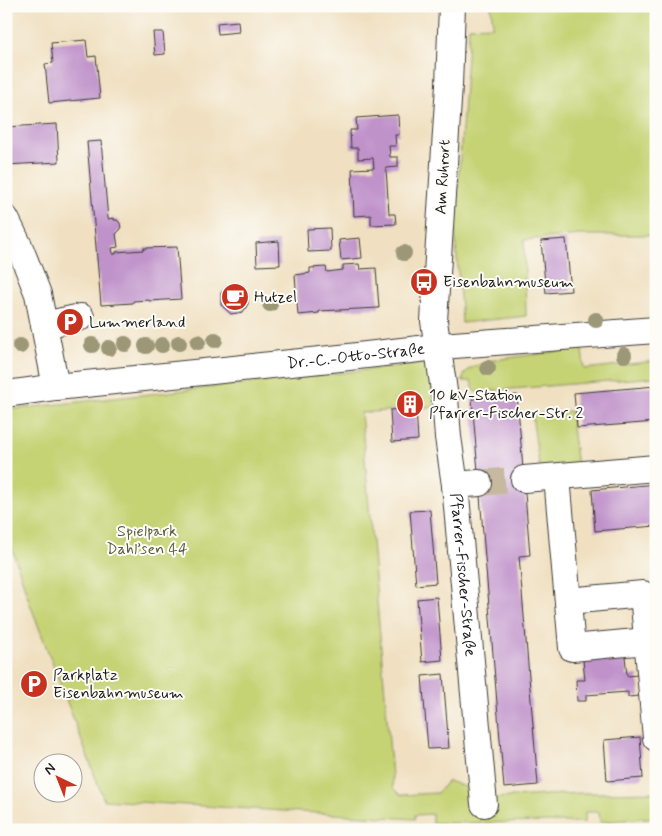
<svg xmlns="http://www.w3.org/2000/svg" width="662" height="836" font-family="Mynerve,sans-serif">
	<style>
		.green { fill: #c6d374; stroke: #717848 }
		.building { fill: #bf92ca }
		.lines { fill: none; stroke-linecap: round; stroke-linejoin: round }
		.minor-tunnel { stroke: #c6b9a0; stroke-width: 26; stroke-dasharray: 26 13; stroke-linecap: butt }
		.minor-casing { stroke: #3c3935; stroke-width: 28 }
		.minor { stroke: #fff; stroke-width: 26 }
		.tree { fill: #9c9777 }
		.labels { text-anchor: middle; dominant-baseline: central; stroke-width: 4; stroke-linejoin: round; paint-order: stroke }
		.street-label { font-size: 16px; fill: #1c1c1c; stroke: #fdfcf7 }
		.poi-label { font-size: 16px; fill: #1c1c1c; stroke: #fdfcf7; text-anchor: start }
		.park-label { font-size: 16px; fill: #585c3b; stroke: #fdfcf7 }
	</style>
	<rect width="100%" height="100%" fill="#fdfcf7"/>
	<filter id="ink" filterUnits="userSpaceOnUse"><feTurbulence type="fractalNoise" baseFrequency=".02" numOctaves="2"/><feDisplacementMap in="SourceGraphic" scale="10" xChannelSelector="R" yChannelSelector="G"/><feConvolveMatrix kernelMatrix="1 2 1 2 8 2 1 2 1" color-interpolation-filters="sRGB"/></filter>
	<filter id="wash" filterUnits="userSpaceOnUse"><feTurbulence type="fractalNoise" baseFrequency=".0096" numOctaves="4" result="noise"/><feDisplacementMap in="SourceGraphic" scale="20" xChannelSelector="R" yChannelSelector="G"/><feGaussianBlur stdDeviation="1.12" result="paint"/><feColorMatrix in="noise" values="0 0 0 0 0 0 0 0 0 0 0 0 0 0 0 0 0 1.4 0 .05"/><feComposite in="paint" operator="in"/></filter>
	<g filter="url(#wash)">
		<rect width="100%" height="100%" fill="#f0e0c1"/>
		<g class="green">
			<path d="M491,6H656V235H580L524,240L526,316L462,323L455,231L469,27L493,26Z"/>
			<path d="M582,348L584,369L656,361V377L475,392L471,381H462L465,373L469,369L476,366L493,360Z"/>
			<path d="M429,363L434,407L361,413L393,788L400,795L437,793L448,781L496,798L581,793H603L656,792V817L600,822L599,812H585V822L432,823V814L415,815V819L104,800L30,604L6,530V410Z"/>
			<path d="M570,411L577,466L540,471L532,415Z"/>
		</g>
		<g id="blocks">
			<g class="building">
				<path d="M238,21L239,32L218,34L217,23Z"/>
				<path d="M153,32H163L165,54L155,55Z"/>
				<path d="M86,40L88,57L96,56L100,98L49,103L45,64L53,63L51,43Z"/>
				<path d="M398,115L399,135H395L396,146H389L390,157H398V167L386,168L389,214H395L396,224L371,225V215L354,216L352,169L374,168L373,158L358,159V148H351L350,130H357L356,118Z"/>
				<path d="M57,124L59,162L6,165V127Z"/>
				<path d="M101,141L108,219L114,218V220H117L120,223L121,229L116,234L118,247L112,248L113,254H116V252L144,250V248L177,247L181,299L149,301V300L133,301V303L101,305L87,142Z"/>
				<path d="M330,228L331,251L308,252L307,229Z"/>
				<path d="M360,238L362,258L341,260L339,240Z"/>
				<path d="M566,239L571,291L546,293L541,241Z"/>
				<path d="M279,241L280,265L257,266L256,243Z"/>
				<path d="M359,264L360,269L376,268L379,308L338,310L319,311V313L298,315L295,275L310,273V268L326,267L327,272L343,270V265Z"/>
				<path d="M239,285L248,294V304L243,312L231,314L221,305V293L228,287Z"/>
				<path d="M656,386V422L577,428L574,393Z"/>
				<path d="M517,395L530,555L519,556L538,785L504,788L472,399Z"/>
				<path d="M416,408L418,440L392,442L390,410Z"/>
				<path d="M656,484V526L595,531L592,490Z"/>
				<path d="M430,510L436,583L416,585L410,511Z"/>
				<path d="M437,597L442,660L422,662L417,599Z"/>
				<path d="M625,656L627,676L638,675L640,696L628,697V692L586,695V701H577L576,680H585L583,660Z"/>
				<path d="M443,674L449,748L428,749L422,676Z"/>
				<path d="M640,737L643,778L607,781L604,740Z"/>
			</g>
		</g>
	</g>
	<g filter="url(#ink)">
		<use href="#blocks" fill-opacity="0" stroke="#3c3935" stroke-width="1"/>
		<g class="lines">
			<path class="minor-tunnel" d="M479,483L524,479"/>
			<g class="minor-casing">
				<g id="minor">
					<path id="s1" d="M452,6L449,85L434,321L445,398L448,437L455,485L484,804"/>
					<path d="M6,219L20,248L38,294L56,387"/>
					<path d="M44,325L81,317"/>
					<path id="s2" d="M6,394L56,387L340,358L454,345L656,330"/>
					<path d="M557,477L572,648L647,641"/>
					<path d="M524,479L656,468"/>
					<path d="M455,485L479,483"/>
					<path d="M568,601L643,594L656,738"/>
				</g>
			</g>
			<use href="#minor" class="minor"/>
		</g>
		<g class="tree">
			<circle cx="404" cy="253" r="8"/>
			<circle cx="270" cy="304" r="8"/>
			<circle cx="596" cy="320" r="8"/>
			<circle cx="215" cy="340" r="8"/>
			<circle cx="198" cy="342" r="8"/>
			<circle cx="179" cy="343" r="8"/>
			<circle cx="125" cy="344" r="8"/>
			<circle cx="92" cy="345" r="8"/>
			<circle cx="162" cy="345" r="8"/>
			<circle cx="20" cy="346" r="8"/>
			<circle cx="146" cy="346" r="8"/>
			<circle cx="109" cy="348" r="8"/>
			<circle cx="624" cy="355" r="8"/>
			<circle cx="488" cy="368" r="8"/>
		</g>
	</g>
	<defs>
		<g id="bus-disc" transform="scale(1.4375)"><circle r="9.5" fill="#c8321e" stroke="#fdfcf7"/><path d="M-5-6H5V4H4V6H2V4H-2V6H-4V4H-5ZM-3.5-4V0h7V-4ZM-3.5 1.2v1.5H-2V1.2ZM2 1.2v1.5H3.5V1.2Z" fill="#fff"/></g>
		<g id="cafe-disc" transform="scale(1.4375)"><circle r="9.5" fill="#c8321e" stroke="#fdfcf7"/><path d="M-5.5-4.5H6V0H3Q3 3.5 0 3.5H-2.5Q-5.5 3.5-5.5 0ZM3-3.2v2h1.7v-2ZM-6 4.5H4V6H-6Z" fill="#fff"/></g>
		<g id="parking-disc" transform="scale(1.4375)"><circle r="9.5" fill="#c8321e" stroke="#fdfcf7"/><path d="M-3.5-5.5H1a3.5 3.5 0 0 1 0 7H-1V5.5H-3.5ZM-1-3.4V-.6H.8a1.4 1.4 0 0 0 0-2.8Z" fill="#fff"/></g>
		<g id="building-disc" transform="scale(1.4375)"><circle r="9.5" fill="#c8321e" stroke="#fdfcf7"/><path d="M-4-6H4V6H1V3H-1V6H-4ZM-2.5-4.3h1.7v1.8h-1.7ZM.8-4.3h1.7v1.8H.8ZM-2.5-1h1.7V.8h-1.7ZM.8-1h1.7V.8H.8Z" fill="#fff"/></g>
	</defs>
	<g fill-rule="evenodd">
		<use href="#bus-disc" x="424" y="282"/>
		<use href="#cafe-disc" x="235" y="297"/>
		<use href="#parking-disc" x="70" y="322"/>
		<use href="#building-disc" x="410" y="404"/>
		<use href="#parking-disc" x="34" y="684"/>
	</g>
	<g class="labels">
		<g class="street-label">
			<text transform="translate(443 177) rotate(-87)">Am Ruhrort</text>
			<text stroke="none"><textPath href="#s2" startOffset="352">Dr.-C.-Otto-Straße</textPath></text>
			<text stroke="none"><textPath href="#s1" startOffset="571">Pfarrer-Fischer-Straße</textPath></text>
		</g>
		<g class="poi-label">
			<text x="443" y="282">Eisenbahnmuseum</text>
			<text x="254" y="297">Hutzel</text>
			<text x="89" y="322">Lummerland</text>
			<text x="429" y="395">10 kV-Station<tspan x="429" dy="18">Pfarrer-Fischer-Str. 2</tspan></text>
			<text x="53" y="675">Parkplatz<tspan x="53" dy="18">Eisenbahnmuseum</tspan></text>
		</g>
		<g class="park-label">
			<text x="147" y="531">Spielpark<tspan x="147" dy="18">Dahl’sen 44</tspan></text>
		</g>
	</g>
	<rect width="662" height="836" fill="none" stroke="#fdfcf7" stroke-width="25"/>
	<g transform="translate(58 778) rotate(317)"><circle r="24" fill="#fdfcf7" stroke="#a3a29f"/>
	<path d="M0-4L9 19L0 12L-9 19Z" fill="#c8321e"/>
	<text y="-8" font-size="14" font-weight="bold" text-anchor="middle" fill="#1c1c1c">N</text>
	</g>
</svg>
